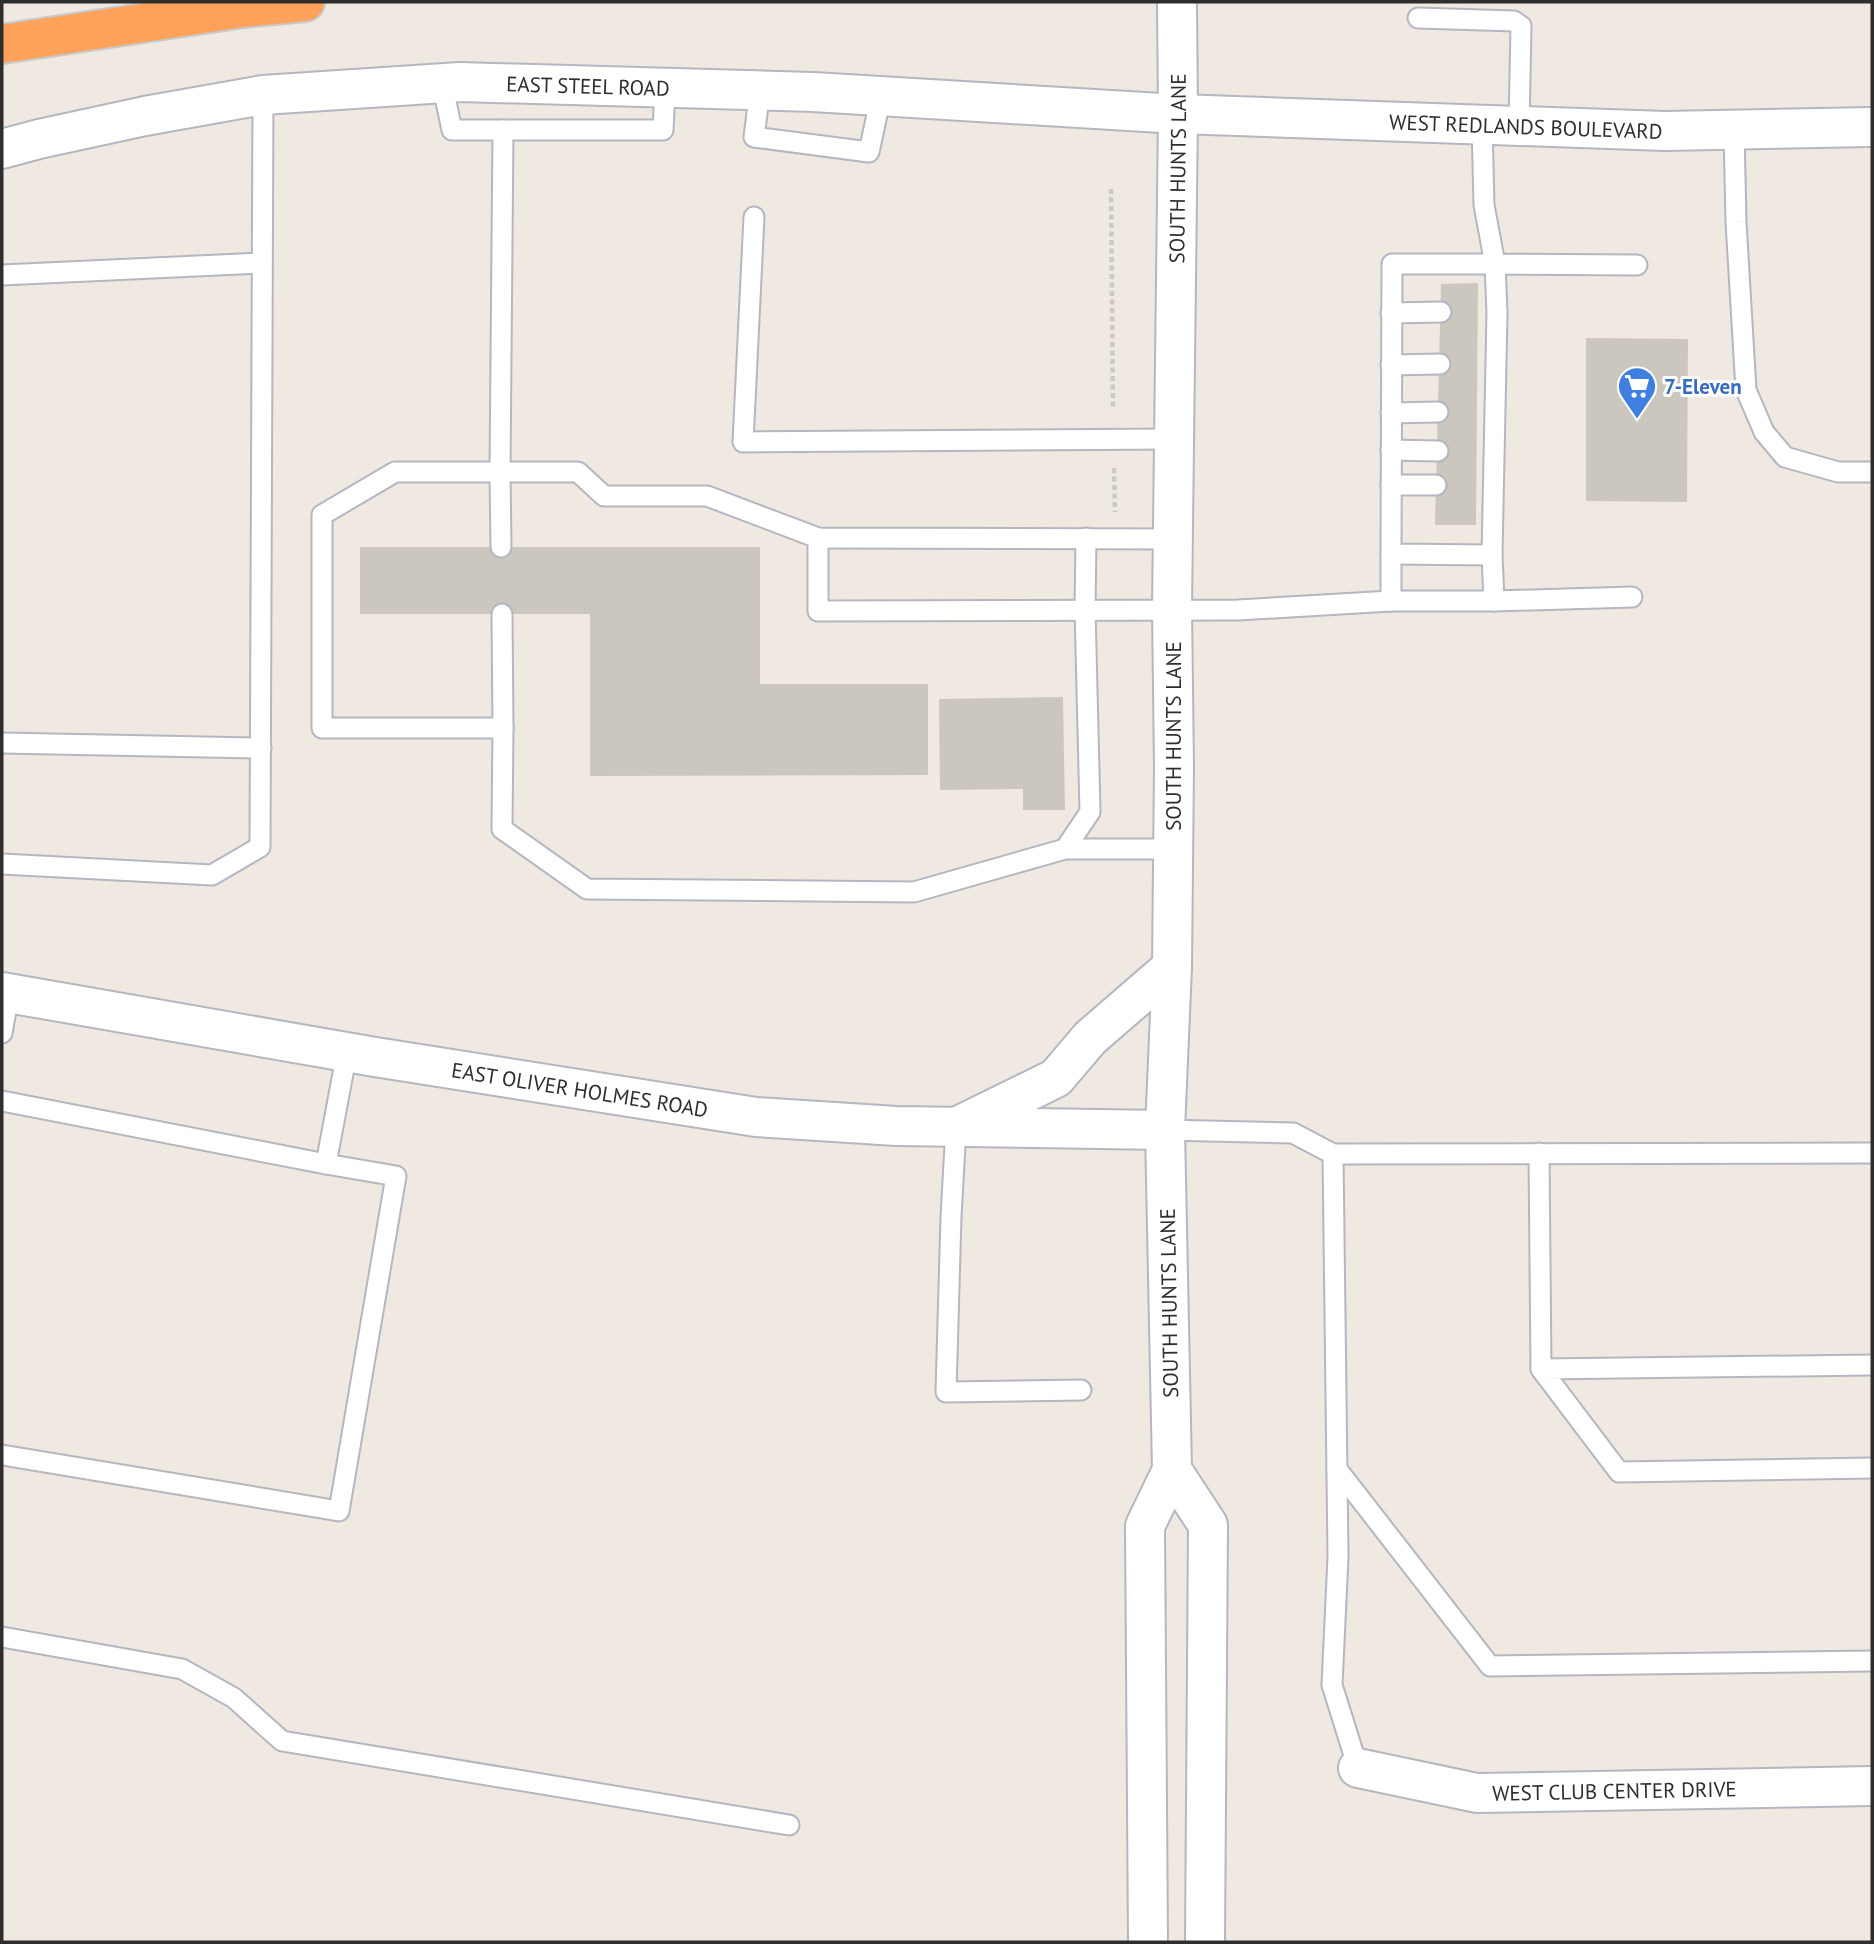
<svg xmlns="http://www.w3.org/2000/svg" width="1874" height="1944" font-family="'PT Sans',sans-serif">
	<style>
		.building { fill: #cbc7bf }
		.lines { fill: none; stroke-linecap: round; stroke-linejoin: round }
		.service-casing { stroke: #b4b7c1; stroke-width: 23 }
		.minor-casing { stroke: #b4b7c1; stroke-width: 42 }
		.secondary-casing { stroke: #b4b7c1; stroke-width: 42 }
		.motorway-casing { stroke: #c9c9c9; stroke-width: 42 }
		.path { stroke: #c9c9c9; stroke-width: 4.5; stroke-dasharray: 5 3.5; stroke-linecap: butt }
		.service { stroke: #fff; stroke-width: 19 }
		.minor { stroke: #fff; stroke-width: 38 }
		.secondary { stroke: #fff; stroke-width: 38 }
		.motorway { stroke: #ffa35c; stroke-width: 38 }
		.labels { text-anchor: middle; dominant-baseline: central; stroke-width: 6; stroke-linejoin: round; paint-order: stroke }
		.street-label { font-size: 21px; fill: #2e2e2e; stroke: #fff }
		.shop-label { font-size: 21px; font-weight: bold; fill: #366cbe; stroke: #fff; text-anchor: start }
	</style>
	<rect width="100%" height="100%" fill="#efe9e1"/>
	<g class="building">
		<path d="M1478,283L1476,525H1435L1441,284Z"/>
		<path d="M1586,338L1688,339L1687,502L1586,501Z"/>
		<path d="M360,547H760V684H928V775L590,776V614H360Z"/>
		<path d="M1063,697L1065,810H1023V789L940,790L939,699Z"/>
	</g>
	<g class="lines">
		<g class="service-casing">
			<g id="service">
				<path d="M1418,18L1514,21L1521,26L1519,126"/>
				<path d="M442,83L452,130H663L665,88"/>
				<path d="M760,90L754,137L869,152L881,96"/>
				<path d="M1482,124L1484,205L1495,264H1392L1391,554L1492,555L1497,313L1495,264L1637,265"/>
				<path d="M503,130L500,472H395L322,515V728H503L502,829L587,889L914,892L1065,849H1174"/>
				<path d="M1734,131L1736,222L1746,390L1764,432L1785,457L1838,472H1872"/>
				<path d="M754,217L743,442L1174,439"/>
				<path d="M2,275L262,263"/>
				<path d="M1391,313L1441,312"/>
				<path d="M1391,365L1440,364"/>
				<path d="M1391,413L1438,412"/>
				<path d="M1391,450L1438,451"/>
				<path d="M1391,485H1436"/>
				<path d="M818,538V611L1238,610L1391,601H1494L1492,555"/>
				<path d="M501,547L500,472H578L604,496H707L818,538L1172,539"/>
				<path d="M1391,554V601"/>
				<path d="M1494,601L1632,597"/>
				<path d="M502,614L503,728"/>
				<path d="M2,743L261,748"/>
				<path d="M1065,849L1090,812L1085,609L1086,538"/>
				<path d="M2,864L212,875L260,847L263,95"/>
				<path d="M2,1033L9,994"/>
				<path d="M2,1101L326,1164"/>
				<path d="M956,1127L951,1217L946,1392L1081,1390"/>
				<path d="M1165,1130L1293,1133L1333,1154L1872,1153"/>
				<path d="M1539,1153L1541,1369"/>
				<path d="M1333,1154L1338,1557L1332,1685L1358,1768"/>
				<path d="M1872,1365L1541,1369L1619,1472L1872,1468"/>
				<path d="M2,1455L339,1511L396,1176L326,1164L347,1052"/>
				<path d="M1337,1469L1490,1666L1872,1661"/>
				<path d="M2,1637L182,1669L234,1698L282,1741L789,1825"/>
			</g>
		</g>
		<g class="minor-casing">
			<g id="minor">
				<path id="s1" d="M2,149L39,139L145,116L263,95L460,82L813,92L1178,114"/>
				<path id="s2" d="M2,992L375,1057L756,1117L896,1126L1165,1130"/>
				<path id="s3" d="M1358,1768L1477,1793L1872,1786"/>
			</g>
		</g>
		<g class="secondary-casing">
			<g id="secondary">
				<path id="s4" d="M1178,114L1665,131L1872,127"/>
				<path d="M956,1127L1056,1078L1090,1038L1172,967"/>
				<path d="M1172,1470L1208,1525L1205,1942"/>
				<path id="s5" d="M1148,1942L1145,1526L1172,1470L1165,1130L1172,967L1174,767L1172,609L1178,114L1177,2"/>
			</g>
		</g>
		<g class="motorway-casing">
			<path id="motorway" d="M2,44L243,8L305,2"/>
		</g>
		<g class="path">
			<path d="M1111,189L1113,410"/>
			<path d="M1114,468L1115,512"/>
		</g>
		<use href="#service" class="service"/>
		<use href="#minor" class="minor"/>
		<use href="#secondary" class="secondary"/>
		<use href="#motorway" class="motorway"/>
	</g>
	<defs>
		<g id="supermarket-pin" transform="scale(2.0125)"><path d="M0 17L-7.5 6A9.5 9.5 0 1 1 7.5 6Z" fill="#3f7fe0" stroke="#fff"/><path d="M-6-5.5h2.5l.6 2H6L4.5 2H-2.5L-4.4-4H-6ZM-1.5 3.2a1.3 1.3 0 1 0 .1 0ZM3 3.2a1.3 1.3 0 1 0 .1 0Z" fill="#fff"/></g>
	</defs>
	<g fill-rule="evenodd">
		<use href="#supermarket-pin" x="1637" y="386"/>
	</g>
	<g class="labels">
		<g class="street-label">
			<text stroke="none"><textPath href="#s1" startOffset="592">EAST STEEL ROAD</textPath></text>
			<text stroke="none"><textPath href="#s4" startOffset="348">WEST REDLANDS BOULEVARD</textPath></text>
			<text stroke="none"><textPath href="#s5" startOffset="1780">SOUTH HUNTS LANE</textPath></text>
			<text transform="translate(1173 736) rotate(-90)">SOUTH HUNTS LANE</text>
			<text stroke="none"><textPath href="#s2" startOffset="586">EAST OLIVER HOLMES ROAD</textPath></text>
			<text transform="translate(1169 1303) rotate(-91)">SOUTH HUNTS LANE</text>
			<text stroke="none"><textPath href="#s3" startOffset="259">WEST CLUB CENTER DRIVE</textPath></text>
		</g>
		<g class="shop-label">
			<text x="1664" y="386">7-Eleven</text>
		</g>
	</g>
	<rect width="1874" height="1944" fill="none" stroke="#2e2e2e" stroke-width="7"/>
</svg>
